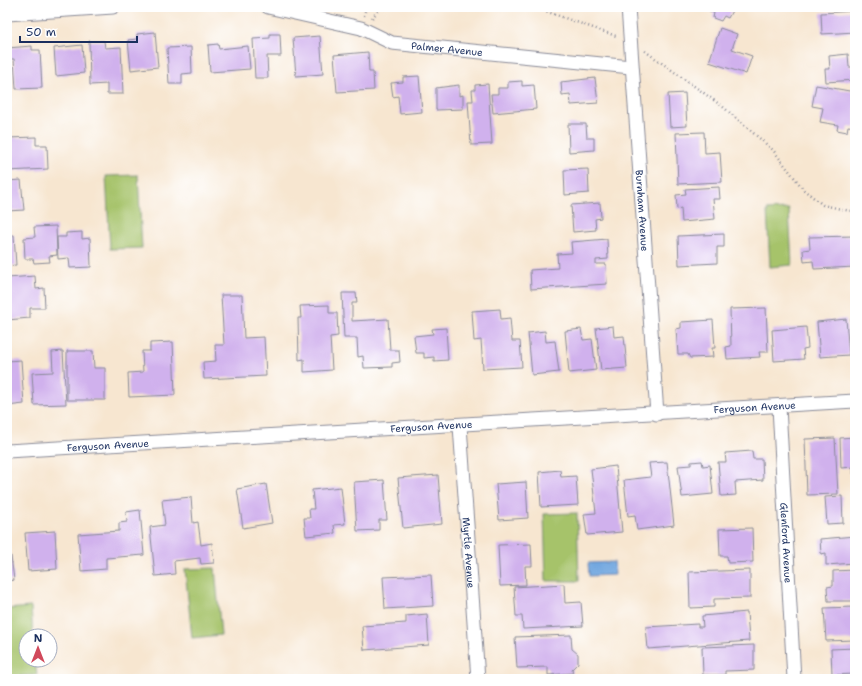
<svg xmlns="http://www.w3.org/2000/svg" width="862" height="686" font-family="'Shantell Sans',sans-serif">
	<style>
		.green { fill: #a6c36a; stroke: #607964 }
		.water { fill: #73a8e0; stroke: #476c9f }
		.building { fill: #d0b1ed }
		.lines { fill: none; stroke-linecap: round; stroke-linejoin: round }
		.minor-casing { stroke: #898a97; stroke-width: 15 }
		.path { stroke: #898a97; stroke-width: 2.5; stroke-dasharray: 1 3; stroke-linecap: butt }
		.minor { stroke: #fff; stroke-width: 13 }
		.labels { text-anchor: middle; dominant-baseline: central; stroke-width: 3; stroke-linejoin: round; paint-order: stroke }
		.street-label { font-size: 10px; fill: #1b2f5e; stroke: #fff }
	</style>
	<rect width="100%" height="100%" fill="#fff"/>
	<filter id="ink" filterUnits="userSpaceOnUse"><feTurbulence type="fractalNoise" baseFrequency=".025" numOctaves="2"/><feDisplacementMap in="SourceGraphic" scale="8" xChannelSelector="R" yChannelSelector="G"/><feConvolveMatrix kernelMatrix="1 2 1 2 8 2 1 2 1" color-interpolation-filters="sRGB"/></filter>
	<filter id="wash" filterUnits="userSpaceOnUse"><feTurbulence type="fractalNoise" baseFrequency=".012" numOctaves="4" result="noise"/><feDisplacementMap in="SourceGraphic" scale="16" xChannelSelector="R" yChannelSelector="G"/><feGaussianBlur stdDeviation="0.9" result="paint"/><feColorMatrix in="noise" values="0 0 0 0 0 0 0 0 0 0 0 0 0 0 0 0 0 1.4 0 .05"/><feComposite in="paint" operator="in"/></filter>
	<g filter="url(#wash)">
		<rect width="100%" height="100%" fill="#f7e6d0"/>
		<g class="green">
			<path d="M138,175L142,248L110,249L106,176Z"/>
			<path d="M789,209L792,265L770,267L767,210Z"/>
			<path d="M577,513L579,581H546L544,514Z"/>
			<path d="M215,568L221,635L192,638L185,569Z"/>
			<path d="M31,607L33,636H26V660H35L37,675L7,677V609Z"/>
		</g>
		<path class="water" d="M614,562L615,575L589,576L588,563Z"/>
		<g id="blocks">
			<g class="building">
				<path d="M701,7H734L728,18L724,16L721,21L713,18L714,13Z"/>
				<path d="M855,11V32L822,34L821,13Z"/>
				<path d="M720,28L737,34L732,49L752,56L746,74L709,62Z"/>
				<path d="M155,32L158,67L131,70L128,40L137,39V34Z"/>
				<path d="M270,34H280L281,56H267L268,78H255L253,39L270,38Z"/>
				<path d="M320,36L323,74L296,76L293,38Z"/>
				<path d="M89,41H104L105,48L121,47L123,94H107V84L90,85Z"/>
				<path d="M218,44L219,49L248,46L250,69L210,72L208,45Z"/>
				<path d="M82,45L84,73L56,76L54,48Z"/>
				<path d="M32,46V50H40L42,88L16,89L14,59H7V48Z"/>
				<path d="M191,47L192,73L182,74V84H169L167,48Z"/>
				<path d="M368,52L369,72H373L374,90L337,92L334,55Z"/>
				<path d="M848,54L849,67H855V80L826,82L825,69H830L829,56Z"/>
				<path d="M419,76L422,112L400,114L398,96L393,97L391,83L403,82V77Z"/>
				<path d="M595,78L598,103L571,105L570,94L562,95L561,82Z"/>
				<path d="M522,81V86L534,85L536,109L493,113L491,94H498V88H508V82Z"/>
				<path d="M488,84L492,144L471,145L468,101H473L472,90H475V85Z"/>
				<path d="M459,85V96L463,95V109L436,110V88Z"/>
				<path d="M816,85L855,92V127L848,126L847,132L837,130L838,125L820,122L823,108L812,106Z"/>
				<path d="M685,93L687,126L670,127L668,94Z"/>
				<path d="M568,124H586L587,138H594V150L569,152Z"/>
				<path d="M704,132L705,153L720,152L722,182L678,184L676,133Z"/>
				<path d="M36,137V145H47L48,169L7,171V138Z"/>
				<path d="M588,169L589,193L565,195L564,170Z"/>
				<path d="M21,180L24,210L7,211V181Z"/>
				<path d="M719,187L720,199H713L715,219L682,222L681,208L677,209L676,195L686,194L685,189Z"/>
				<path d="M600,203L601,218L595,219L596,230L573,232L571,205Z"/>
				<path d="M56,226L57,255L49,256L50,262L34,263L33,259H25L24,238L35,237L34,227Z"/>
				<path d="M82,232V239L90,238L91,267L70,268L69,258L58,259L57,237H66V233Z"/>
				<path d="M724,234V247H717V263L679,265L678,236Z"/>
				<path d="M7,235H14L16,265L7,266Z"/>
				<path d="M855,236V267L814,269L813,261L804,262L803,250L810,249L809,237Z"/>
				<path d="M607,239L608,259L596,260V264H606L607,284L531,289L530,270L558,268L557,254L572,253L571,242Z"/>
				<path d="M35,276L36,289L44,288L45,308H30V318L7,320V278Z"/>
				<path d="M342,293H356L357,303H352V321L388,319L390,350H399L400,362L392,363V367L364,368L363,356L358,357L357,338H344Z"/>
				<path d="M221,295H242L244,338L264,337L266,376L204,379L203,362L216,361L215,345H224Z"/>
				<path d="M329,305V313H337L338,336L330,337L332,370L304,372V359L299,360L298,318H301L300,306Z"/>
				<path d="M766,308L768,352H759L760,357L727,359L726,347L731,346L730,309Z"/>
				<path d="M500,309L501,319L510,318L512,341H520L522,367L483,369L481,340L474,341L472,311Z"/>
				<path d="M846,319L849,355L820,357L817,322Z"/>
				<path d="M851,319H855V355H854Z"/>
				<path d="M713,320L715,348H712L713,357L690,358L688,354H678L676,329L681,328V322Z"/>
				<path d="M613,326L614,337L624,336L627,368L601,370L596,328Z"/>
				<path d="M806,327L808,348L803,349L804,359L774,361L772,330Z"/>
				<path d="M446,328L448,360L434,361V357L424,358V353H416L414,336L433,334L432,329Z"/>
				<path d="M581,329L583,340L592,339L596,370L569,373L565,331Z"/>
				<path d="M545,331L546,342L555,341L559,372L532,375L528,333Z"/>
				<path d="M173,342L175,395L129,397L128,373L143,372L142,351H150V343Z"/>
				<path d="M63,351L66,404L34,405L32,373L53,372L52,352Z"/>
				<path d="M67,351H93L94,368H105V400H67Z"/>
				<path d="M21,360L24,404L7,406V361Z"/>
				<path d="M855,437V474H853V467L841,468L840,438Z"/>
				<path d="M835,438L838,494L807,495L805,439Z"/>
				<path d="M752,451L753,459H762L763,480L735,482L736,495L721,496L718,462H726L725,453Z"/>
				<path d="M702,461L703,466L710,465L713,494L682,497L678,466L691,465V462Z"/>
				<path d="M667,462L674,525L637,530L635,515L628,516L624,480L651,477L649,463Z"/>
				<path d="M616,466L622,532L587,535L584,514L596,513L591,469Z"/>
				<path d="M560,470L561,477L576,476L578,505L541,507L539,472Z"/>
				<path d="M438,475L442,524L403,528L398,478Z"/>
				<path d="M384,480L387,520H379V530L357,531L354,482Z"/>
				<path d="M526,482L528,518L499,520L496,484Z"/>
				<path d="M266,484L272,523L243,528L237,489Z"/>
				<path d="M341,487L345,524L334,525L335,533L306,536L304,518H310L309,509H314L312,490Z"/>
				<path d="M842,496L843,523L827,524L825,497Z"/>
				<path d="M191,497L193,523L198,522L201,545L212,543L214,563L201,564L200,558L174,561L175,574L155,576L150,527L165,525L162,500Z"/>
				<path d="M140,510L144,555L106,558V569L81,571L78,534L119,531V523L127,522L126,512Z"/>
				<path d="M752,528L753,562L728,563L727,556H720L719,529Z"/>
				<path d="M55,531L57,569L28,571L25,533Z"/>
				<path d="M855,536V563L826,565V553L821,554L820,539Z"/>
				<path d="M531,544L532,566H525L526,585L500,586L498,545Z"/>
				<path d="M7,556H11L14,580L7,581Z"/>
				<path d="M750,570V598L714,599V607L690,608L689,572Z"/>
				<path d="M855,570V601H828L827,587L833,586V571Z"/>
				<path d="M431,575L433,606L385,609L383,577Z"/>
				<path d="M564,584L565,603L581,602L583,626L523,629L522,616H516L514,587Z"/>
				<path d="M854,607L855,640L826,641L824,608Z"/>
				<path d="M747,612L749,641L648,649L646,627L698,624V627H703L702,616Z"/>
				<path d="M427,614L429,645L364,650L362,626L406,623V616Z"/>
				<path d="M571,635L572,649L578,654V663L572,669L573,673L548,675V667L517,668L515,637Z"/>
				<path d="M754,645V670L725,671V675H703L702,647Z"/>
				<path d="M855,648V674L832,675L831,649Z"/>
				<path d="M737,677V679H693V678Z"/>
			</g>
		</g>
	</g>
	<g filter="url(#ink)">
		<use href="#blocks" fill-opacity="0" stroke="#898a97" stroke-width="1"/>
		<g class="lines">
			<g class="minor-casing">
				<g id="minor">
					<path id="s1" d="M268,7L361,28L392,43L631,67"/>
					<path id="s2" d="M628,7L657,414"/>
					<path d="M7,14L113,7"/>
					<path id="s3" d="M779,407L794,679"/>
					<path id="s4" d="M460,426L478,679"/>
					<path id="s5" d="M7,451L855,401"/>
				</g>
			</g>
			<g class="path">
				<path d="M511,7L545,11L616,36"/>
				<path d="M364,16L366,7"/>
				<path d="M372,18L381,7"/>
				<path d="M645,51L722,106L773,150L804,190L823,205L855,212"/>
			</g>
			<use href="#minor" class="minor"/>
		</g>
	</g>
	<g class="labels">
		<g class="street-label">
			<text stroke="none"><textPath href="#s1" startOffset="185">Palmer Avenue</textPath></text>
			<text stroke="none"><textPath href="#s2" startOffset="204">Burnham Avenue</textPath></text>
			<text stroke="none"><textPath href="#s5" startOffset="749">Ferguson Avenue</textPath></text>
			<text stroke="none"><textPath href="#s5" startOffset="425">Ferguson Avenue</textPath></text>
			<text stroke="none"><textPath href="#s5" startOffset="101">Ferguson Avenue</textPath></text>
			<text stroke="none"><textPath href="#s3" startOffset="136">Glenford Avenue</textPath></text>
			<text stroke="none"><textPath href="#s4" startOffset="127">Myrtle Avenue</textPath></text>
		</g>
	</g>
	<rect width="862" height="686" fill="none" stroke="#fff" stroke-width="24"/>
	<g transform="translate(38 648)"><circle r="19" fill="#ffffff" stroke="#a4acbf"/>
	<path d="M0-3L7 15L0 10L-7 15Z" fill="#d1495b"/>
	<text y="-6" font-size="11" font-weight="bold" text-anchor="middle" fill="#1b2f5e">N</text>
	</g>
	<path d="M20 36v6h117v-6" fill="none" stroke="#1b2f5e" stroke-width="2"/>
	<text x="26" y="36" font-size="12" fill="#1b2f5e" stroke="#ffffff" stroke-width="3" paint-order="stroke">50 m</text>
</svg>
